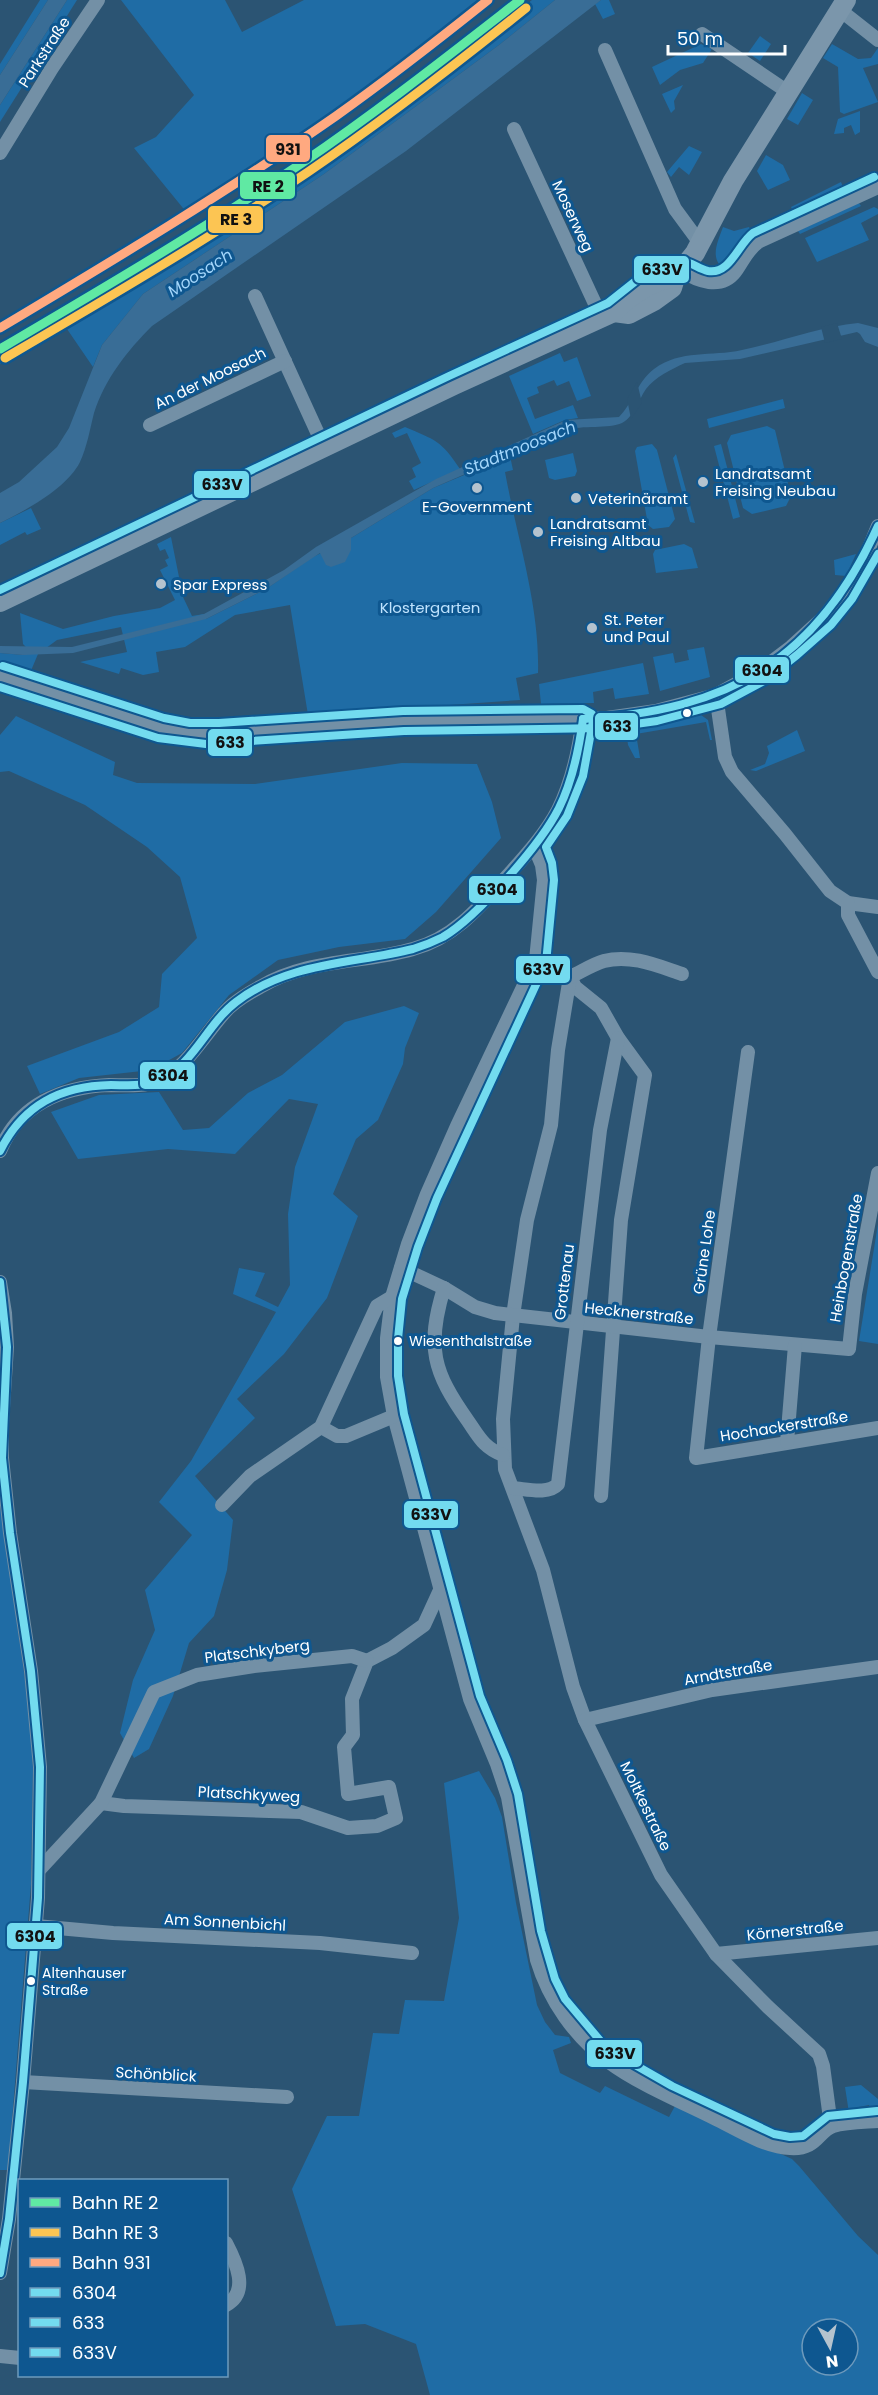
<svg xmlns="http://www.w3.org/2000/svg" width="878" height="2395" font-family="Poppins,sans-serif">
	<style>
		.green { fill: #1f6ca5; fill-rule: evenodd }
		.water { fill: #396d96 }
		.pier { fill: #2b5473 }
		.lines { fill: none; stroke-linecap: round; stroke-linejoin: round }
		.street { stroke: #7390a6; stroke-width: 14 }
		.secondary { stroke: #7b96ab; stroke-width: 20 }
		.bus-1-casing { stroke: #0e5790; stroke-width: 12 }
		.bus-2-casing { stroke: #0e5790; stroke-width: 12 }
		.bus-3-casing { stroke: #0e5790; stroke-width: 12 }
		.bus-1 { stroke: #73dbef; stroke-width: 8 }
		.bus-2 { stroke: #73dbef; stroke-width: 8 }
		.bus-3 { stroke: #73dbef; stroke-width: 8 }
		.rail-1-casing { stroke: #0e5790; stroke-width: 14 }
		.rail-2-casing { stroke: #0e5790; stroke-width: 14 }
		.rail-3-casing { stroke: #0e5790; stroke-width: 14 }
		.rail-1 { stroke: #60e9a3; stroke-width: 9 }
		.rail-2 { stroke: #fcc553; stroke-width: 9 }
		.rail-3 { stroke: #ffa980; stroke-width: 9 }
		.poi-dot { fill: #b5c3ce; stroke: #0e5790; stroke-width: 2 }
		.bus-dot { fill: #fff; stroke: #0e5790; stroke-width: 2 }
		.labels { text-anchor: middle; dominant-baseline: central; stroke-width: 6; stroke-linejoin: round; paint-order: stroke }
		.bus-label { font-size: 14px; fill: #fff; stroke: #0e5790; text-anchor: start }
		.street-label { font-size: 15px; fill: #fff; stroke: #0e5790 }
		.poi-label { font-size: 15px; fill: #fff; stroke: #0e5790; text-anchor: start }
		.park-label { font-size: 15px; fill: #bfe3fe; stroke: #0e5790 }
		.water-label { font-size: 16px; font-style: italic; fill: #a3d6fb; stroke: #0e5790 }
		.line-badge { stroke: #0e5790; stroke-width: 2 }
		.pale-badge-label { font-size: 16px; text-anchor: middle; font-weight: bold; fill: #111 }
	</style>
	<rect width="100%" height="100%" fill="#2b5473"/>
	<g class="green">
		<path d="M40,0H48L0,75V64Z"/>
		<path d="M67,0H77L0,122V105Z"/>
		<path d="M121,0H225L242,32L304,0H494L341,117L193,214L0,333V325L187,213L134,148L156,137L194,95Z"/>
		<path d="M532,0H555L499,45L324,174L143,294L102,345L93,367L67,329L0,364V357C120,289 237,215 351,137C413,94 473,46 532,0Z"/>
		<path d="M601,0H609L615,14L603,19L595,4Z"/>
		<path d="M760,36L771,44L760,61L748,53Z"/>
		<path d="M701,44L712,49L703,63L680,70L660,85L652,67Z"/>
		<path d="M832,44L858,59L871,58L878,48V64L863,68L878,102L844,114L840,112L838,67L823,58Z"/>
		<path d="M683,85L674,101L675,109L671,113L662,94Z"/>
		<path d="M802,93L813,100L798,125L787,119Z"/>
		<path d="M860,111V132L855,135L851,125L844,128V133L834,134L838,119Z"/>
		<path d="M689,146L702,152L689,175L679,167L671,177L667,172Z"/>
		<path d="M766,155L783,165L790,180L768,190L757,171Z"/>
		<path d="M841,182L843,187L793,211L791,207Z"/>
		<path d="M859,203L861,206L800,234L798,231Z"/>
		<path d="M874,207L878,209V214L861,223L869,240L817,262L805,238Z"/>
		<path d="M723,227L734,231L749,227L754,237C738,244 736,265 721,272L722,267C710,257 718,241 723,227Z"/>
		<path d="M560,353L564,362L577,357L591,396L577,401L569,381L557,386L554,380L537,387L539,393L527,398L535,419L573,405L578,418L565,420L533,434L509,376Z"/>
		<path d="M783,399L785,408L709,428L707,419Z"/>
		<path d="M767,426L775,430L791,496L786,506L752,514L743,508L727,443L731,435Z"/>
		<path d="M405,427C435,440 441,440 460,469L414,490L409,481L416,477L412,468L421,463L407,433L395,438L392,433Z"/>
		<path d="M652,444L657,450L675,519L669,527L653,529L648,525L635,451L637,447Z"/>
		<path d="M721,444L740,517L733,519L714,446Z"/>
		<path d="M573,453L577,471L575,476L555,480L549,478L545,460Z"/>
		<path d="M676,454L695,523L690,522L673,458Z"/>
		<path d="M510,456L513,470L505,472C517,538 540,606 538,673L516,678L520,700L308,715L290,605L235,615L185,647L156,652L159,672L143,675L121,668L119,674L80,662L127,652L121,627L57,640L38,654L30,673L0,664V653L24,655L26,647L23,644L20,613L63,629L114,616L160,608L175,600L160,570L168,566L165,560L169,558L165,549L160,551L157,544L171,537L183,597L192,616L204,614L206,619L266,589L311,558L351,538L433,488Z"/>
		<path d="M31,508L41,529L27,535L25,532L0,545V523Z"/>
		<path d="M684,544L692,548L698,568L656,573L653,554L655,550Z"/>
		<path d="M856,554L846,576L835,575L834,560Z"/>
		<path d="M704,647L710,677L660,691L653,657L673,653L675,663L689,660L687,650Z"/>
		<path d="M643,663L649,694L615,699L613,688L593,692L594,703L541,704L539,684Z"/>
		<path d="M701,715L708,720L712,740H710L706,722L636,734L640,758H635L628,745L626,729Z"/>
		<path d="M16,716L115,762L113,775L137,783L255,784L402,763L477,764L492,802L501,838L436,912L405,939L339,947L278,960L229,995L182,1053L151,1070L79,1078L40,1094L27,1066L119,1032L159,1007L162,974L197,938L180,877L147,847L85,805L9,771L0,772V735Z"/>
		<path d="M797,730L805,751L756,771L750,770L765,764L769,753L767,746Z"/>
		<path d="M404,1006L419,1013L405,1048L403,1064L378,1120L356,1139L333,1194L358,1216L327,1298L284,1354L237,1399L255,1418L195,1476L233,1520L227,1570L214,1616L189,1643L173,1696L149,1749L134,1758L120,1733L133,1680L155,1630L145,1590L192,1535L159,1502L191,1461L276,1312L233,1294L239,1268L265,1273L255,1296L278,1307L290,1285L288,1214L295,1167L318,1104L289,1099L235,1154L168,1149L78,1159L51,1112L99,1095L159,1092L183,1130L209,1128L248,1093L282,1075L345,1022Z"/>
		<path d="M878,1224V1344L859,1341Z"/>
		<path d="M0,1505L29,1707L33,1768L31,1884L8,2170H0Z"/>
		<path d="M479,1771L495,1798L502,1817L516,1903L537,2005L545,2022L555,2035L569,2037L571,2043L553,2050L560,2073L600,2093L605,2086L669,2117L675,2106L792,2159L799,2166L858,2236L878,2255V2395H430L416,2344L365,2324L336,2326L292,2189L327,2116H359L373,2033L399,2034L405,2000L444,2001L459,1918L444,1783ZM812,2329H848V2365H812Z"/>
		<path d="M861,2085L878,2099V2110L871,2111L869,2105L859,2107V2112L849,2113L845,2087Z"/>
	</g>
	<g class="water">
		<path d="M48,0H67L0,105V75Z"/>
		<path d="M555,0H601L406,151L152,326C127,351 105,379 94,413C90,429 87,447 80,462C67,488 25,511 0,523V493L19,482L57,447L69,428L102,345L143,294L324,174L499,45Z"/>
		<path d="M858,323L878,328V347L865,342L860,334L857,332L740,359L685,363C672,369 655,377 646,389C639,399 634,417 622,423C609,429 582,425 566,430L433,488L351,538V550L345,562L331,567L326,565L320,553L266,589L206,619L73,653L23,655L0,653V646L72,647L204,614L284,570L316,547L436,479L566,420L619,417C633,403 637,382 654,369C681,349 711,357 742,350C781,342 819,327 858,323Z"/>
	</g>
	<g class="pier">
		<path d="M837,323L842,339L825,343L821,327Z"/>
		<path d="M637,382L642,403L631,419L627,399Z"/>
	</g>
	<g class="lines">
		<g class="street">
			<path d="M840,10L878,40"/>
			<path d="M702,34L788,92"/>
			<path d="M605,50L675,209L700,243"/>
			<path d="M514,129L597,308L605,316"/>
			<path d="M0,153L52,68L98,0"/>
			<path d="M682,271C697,281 721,290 735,272C743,261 747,250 758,242L878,187"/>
			<path d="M255,296L324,447"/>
			<path d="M150,425L285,361"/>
			<path d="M0,676L161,728L206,734L404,721L607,718L656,711L716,695L758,672L791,647L823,618L844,592L867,553L878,526"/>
			<path d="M716,695L725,757L732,772L785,834L830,891L848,903L878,907"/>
			<path d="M534,846L542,865L544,880L536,960L457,1126L427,1194L408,1244L392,1297L387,1338V1377L394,1416L470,1699L497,1764L508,1797L537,1960C549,2000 575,2037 609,2062C637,2083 682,2102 714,2118C737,2129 764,2147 790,2148C817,2150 818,2131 833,2126C846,2122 864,2122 878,2121"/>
			<path d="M848,903V915L878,972"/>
			<path d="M536,960L570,977L575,987L601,1008L618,1038L645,1075L621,1220L601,1496"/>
			<path d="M570,977L558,1050L551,1125L527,1220L513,1316L503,1419L505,1469L543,1570L573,1687L585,1720L661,1875L716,1954L768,2007L819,2054L823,2066L831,2126"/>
			<path d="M570,977C581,972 593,964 604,961C631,954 658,966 682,974"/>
			<path d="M748,1052L709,1337L696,1458L878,1428"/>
			<path d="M0,1151C18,1105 61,1087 109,1085C124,1085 143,1087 158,1081C183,1072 206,1033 224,1013C233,1002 247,994 260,987C309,958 361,964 413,949C456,938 483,903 511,872C528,853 546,833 558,810C572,782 579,750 583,719"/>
			<path d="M401,1268L444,1288L475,1307L495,1313L709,1337L849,1349L855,1294L878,1173"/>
			<path d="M0,1282L5,1313L7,1347L2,1423V1458L10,1533L31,1671L40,1767L38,1898L23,2082L9,2219L0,2273"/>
			<path d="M444,1288C426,1347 433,1372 468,1421C479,1437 484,1448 503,1455"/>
			<path d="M321,1427L337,1436H346L394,1416"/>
			<path d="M787,1442L795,1345"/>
			<path d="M513,1488C527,1489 548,1495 558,1484L600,1130L618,1038"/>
			<path d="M222,1505L250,1476L321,1427L377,1306L392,1297"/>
			<path d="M585,1720L712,1690L878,1667"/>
			<path d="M101,1803L124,1806L301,1812L348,1828L377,1826L396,1818L389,1787L348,1794L344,1747L353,1735L352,1699L367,1661L392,1648L424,1625L441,1588"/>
			<path d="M39,1870L101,1803L154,1692L197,1675L254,1666L352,1656L367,1661"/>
			<path d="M36,1926L113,1933L320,1943L412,1953"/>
			<path d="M716,1954L878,1938"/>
			<path d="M23,2082L287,2097"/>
			<path d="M226,2243C236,2262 250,2292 226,2305"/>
			<path d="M0,2356L20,2358"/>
		</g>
		<g class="secondary">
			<path d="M614,312L629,314L654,301L672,288L675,278L695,253L733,181L846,0"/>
			<path d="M0,602L454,385L614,312C626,298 657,277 675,278"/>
		</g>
		<g class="bus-1-casing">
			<g id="bus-1">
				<path d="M583,719C728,711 817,661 878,526"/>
				<path d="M0,1151C23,1105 60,1086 111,1085C127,1085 144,1087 160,1080C194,1064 207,1024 236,1002C288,962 352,964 413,949C423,946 433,942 443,937C478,916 541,844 559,808C573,780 579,749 583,719"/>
				<path d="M0,1282L7,1347L2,1458L10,1533L31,1671L40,1767L38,1898L23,2082L9,2219L0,2273"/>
			</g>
		</g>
		<g class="bus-2-casing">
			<path id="bus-2" d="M0,687L158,738L206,744L404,731L607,728L657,721L721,704L764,681L797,655L831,625L852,599L878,554"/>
		</g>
		<g class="bus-3-casing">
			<g id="bus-3">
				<path d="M0,590L449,376L608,303L637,280L655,271L670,268L682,261C691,262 699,269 708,271C730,275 738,244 753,233L874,177"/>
				<path d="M3,666L164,718L190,723H219L403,711L583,709L592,714L593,721L583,776L567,816L546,847L552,863L554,880L546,963L437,1198L418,1247L402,1299L398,1339V1376L404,1414L480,1696L507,1760L518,1794L541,1931L555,1979L565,1999L603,2044L616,2054L672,2086L774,2134L790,2137L803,2136L828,2116L877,2111"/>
			</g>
		</g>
		<use href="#bus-1" class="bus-1"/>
		<use href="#bus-2" class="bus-2"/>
		<use href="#bus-3" class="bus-3"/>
		<g class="rail-1-casing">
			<path id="rail-1" d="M0,349C102,289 204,229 302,163C377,112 448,56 520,0"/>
		</g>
		<g class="rail-2-casing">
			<path id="rail-2" d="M5,358C108,298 210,238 308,172C383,121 455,65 526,8"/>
		</g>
		<g class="rail-3-casing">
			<path id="rail-3" d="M0,328C114,260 227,192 336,116C388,79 438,40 488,0"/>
		</g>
		<use href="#rail-1" class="rail-1"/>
		<use href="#rail-2" class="rail-2"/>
		<use href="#rail-3" class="rail-3"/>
	</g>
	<g class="poi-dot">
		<circle cx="703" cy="482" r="6"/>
		<circle cx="477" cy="488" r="6"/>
		<circle cx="576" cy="498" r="6"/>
		<circle cx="538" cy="532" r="6"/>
		<circle cx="161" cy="584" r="6"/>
		<circle cx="592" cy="628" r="6"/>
	</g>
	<g class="bus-dot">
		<circle cx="687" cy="713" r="5"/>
		<circle cx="398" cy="1341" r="5"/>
		<circle cx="31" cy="1981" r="5"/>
	</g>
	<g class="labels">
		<g class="bus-label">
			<text x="409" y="1341">Wiesenthalstraße</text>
			<text x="42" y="1973">Altenhauser<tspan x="42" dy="17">Straße</tspan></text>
		</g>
		<g class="street-label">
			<text transform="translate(44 52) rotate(-57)">Parkstraße</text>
			<text transform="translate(573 216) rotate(65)">Moserweg</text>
			<text transform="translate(210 378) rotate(-26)">An der Moosach</text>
			<text transform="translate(704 1252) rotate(-82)">Grüne Lohe</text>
			<text transform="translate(846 1258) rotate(-80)">Heinbogenstraße</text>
			<text transform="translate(564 1282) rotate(-83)">Grottenau</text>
			<text transform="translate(639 1313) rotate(6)">Hecknerstraße</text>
			<text transform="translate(784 1426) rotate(-9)">Hochackerstraße</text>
			<text transform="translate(257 1651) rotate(-7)">Platschkyberg</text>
			<text transform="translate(728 1672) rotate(-10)">Arndtstraße</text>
			<text transform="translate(249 1794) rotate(3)">Platschkyweg</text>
			<text transform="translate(646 1806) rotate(64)">Moltkestraße</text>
			<text transform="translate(225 1922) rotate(3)">Am Sonnenbichl</text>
			<text transform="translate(795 1930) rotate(-6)">Körnerstraße</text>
			<text transform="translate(156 2074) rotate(3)">Schönblick</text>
		</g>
		<g class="poi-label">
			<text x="715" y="473">Landratsamt<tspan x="715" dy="17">Freising Neubau</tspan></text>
			<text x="588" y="498">Veterinäramt</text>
			<text x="477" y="506" text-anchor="middle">E-Government</text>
			<text x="550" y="523">Landratsamt<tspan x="550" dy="17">Freising Altbau</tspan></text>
			<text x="173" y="584">Spar Express</text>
			<text x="604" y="619">St. Peter<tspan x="604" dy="17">und Paul</tspan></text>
		</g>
		<g class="park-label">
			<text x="430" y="607">Klostergarten</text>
		</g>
		<g class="water-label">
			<text transform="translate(200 273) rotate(-33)">Moosach</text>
			<text transform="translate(520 448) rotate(-22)">Stadtmoosach</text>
		</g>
	</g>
	<g class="line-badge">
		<rect x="265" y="134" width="46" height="29" rx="6" fill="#ffa980"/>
		<rect x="239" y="171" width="57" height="29" rx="6" fill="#60e9a3"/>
		<rect x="207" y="205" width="57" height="29" rx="6" fill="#fcc553"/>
		<rect x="633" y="255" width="57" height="29" rx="6" fill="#73dbef"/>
		<rect x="193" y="470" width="57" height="29" rx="6" fill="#73dbef"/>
		<rect x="734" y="656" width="56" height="28" rx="6" fill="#73dbef"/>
		<rect x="594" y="712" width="45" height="29" rx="6" fill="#73dbef"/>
		<rect x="207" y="728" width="46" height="29" rx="6" fill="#73dbef"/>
		<rect x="468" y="875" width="57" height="29" rx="6" fill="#73dbef"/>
		<rect x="515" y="955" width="56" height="29" rx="6" fill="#73dbef"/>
		<rect x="139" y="1061" width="57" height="29" rx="6" fill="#73dbef"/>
		<rect x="403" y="1500" width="56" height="29" rx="6" fill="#73dbef"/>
		<rect x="6" y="1922" width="57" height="28" rx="6" fill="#73dbef"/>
		<rect x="586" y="2039" width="57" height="29" rx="6" fill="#73dbef"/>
	</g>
	<g class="pale-badge-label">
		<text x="288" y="155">931</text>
		<text x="268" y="192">RE 2</text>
		<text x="236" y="225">RE 3</text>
		<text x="662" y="275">633V</text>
		<text x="222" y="490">633V</text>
		<text x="762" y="676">6304</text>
		<text x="617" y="732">633</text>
		<text x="230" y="748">633</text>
		<text x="497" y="895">6304</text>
		<text x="543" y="975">633V</text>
		<text x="168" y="1081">6304</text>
		<text x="431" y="1520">633V</text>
		<text x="35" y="1942">6304</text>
		<text x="615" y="2059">633V</text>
	</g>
	<rect x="18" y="2179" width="210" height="198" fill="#0e5790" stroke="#6e9abc" stroke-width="1.5"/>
	<rect x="30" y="2198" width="30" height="9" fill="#60e9a3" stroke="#6e9abc" stroke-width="1.5"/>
	<text x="72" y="2209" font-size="18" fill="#ffffff">Bahn RE 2</text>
	<rect x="30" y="2228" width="30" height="9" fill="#fcc553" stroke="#6e9abc" stroke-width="1.5"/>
	<text x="72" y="2239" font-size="18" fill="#ffffff">Bahn RE 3</text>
	<rect x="30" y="2258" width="30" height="9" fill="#ffa980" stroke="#6e9abc" stroke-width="1.5"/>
	<text x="72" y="2269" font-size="18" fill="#ffffff">Bahn 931</text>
	<rect x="30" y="2288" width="30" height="9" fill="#73dbef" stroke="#6e9abc" stroke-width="1.5"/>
	<text x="72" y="2299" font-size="18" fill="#ffffff">6304</text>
	<rect x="30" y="2318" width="30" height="9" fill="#73dbef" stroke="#6e9abc" stroke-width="1.5"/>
	<text x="72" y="2329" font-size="18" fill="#ffffff">633</text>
	<rect x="30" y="2348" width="30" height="9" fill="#73dbef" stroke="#6e9abc" stroke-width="1.5"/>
	<text x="72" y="2359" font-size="18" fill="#ffffff">633V</text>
	<g transform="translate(830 2347) rotate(172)"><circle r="28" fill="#0e5790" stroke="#6e9abc" stroke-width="1.5"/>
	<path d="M0-4.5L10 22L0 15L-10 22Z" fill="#b5c3ce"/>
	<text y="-9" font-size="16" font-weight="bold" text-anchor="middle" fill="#ffffff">N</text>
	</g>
	<path d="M668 45v9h117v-9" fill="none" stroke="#ffffff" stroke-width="3"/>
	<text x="677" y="45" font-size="18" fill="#ffffff" stroke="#0e5790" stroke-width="4.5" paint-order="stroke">50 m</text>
</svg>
